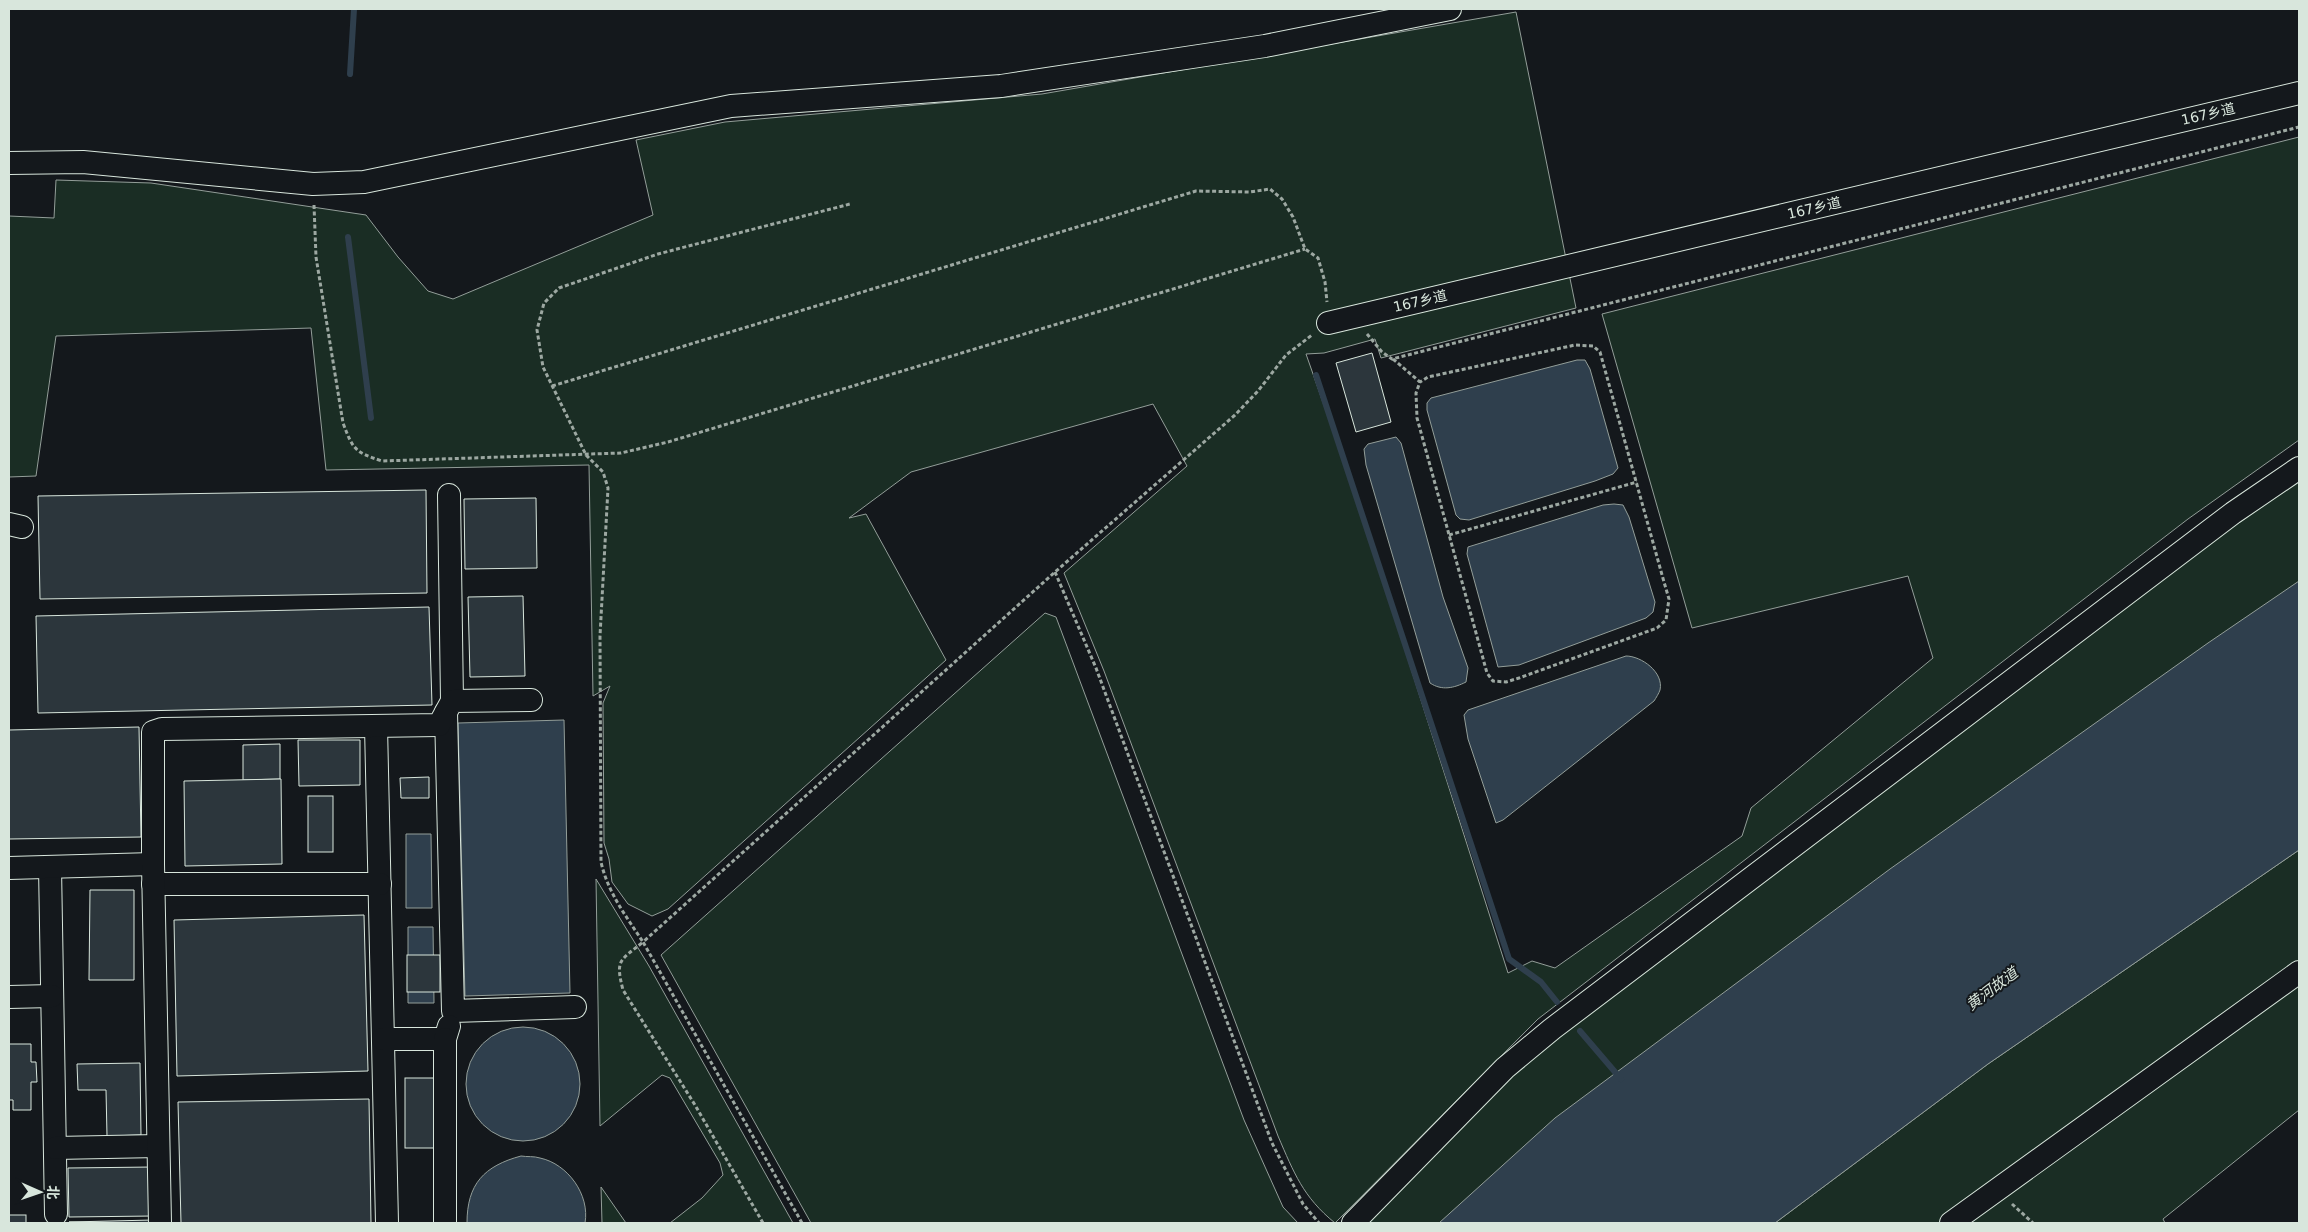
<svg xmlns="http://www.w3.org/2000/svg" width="2308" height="1232" font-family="'DejaVu Sans','Noto Sans SC',sans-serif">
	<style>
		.green { fill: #1a2d24; stroke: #939e99 }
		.water { fill: #2f3f4d; stroke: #939e99 }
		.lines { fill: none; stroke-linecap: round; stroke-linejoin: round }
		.stream { stroke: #2f3f4d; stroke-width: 6 }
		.building { fill: #2c363c; stroke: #d8e6dc }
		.minor-casing { stroke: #d8e6dc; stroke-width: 24 }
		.path { stroke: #9da8a2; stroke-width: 3; stroke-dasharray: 4 2.5; stroke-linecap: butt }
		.minor { stroke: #14181c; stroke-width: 22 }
		.labels { text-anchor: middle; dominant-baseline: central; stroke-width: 4; stroke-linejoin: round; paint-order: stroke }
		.street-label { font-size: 14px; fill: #d8e6dc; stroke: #14181c }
		.water-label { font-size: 15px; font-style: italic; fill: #d8e6dc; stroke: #14181c }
	</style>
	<rect width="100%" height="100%" fill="#14181c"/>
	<g class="green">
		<path d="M1516,12L1576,308L1381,358L1375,339L1324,353L1306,354L1357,499L1508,973L1532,961L1555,968L1742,836L1751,808L1933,658L1908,576L1692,628L1602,314L2299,137V440L2188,519L1538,1019L1335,1223C1303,1197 1294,1173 1278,1136L1104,671L1064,573L1187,466L1153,404L911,472L849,518L866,514L946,660L668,909L652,916L628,904L612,882L609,859L604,843L603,703L610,686L593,696L589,465L326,470L311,328L56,336L36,476L9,477V216L54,218L56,180L151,183L366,215L398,257L428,291L453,299L653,215L636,140L725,122L1042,94Z"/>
		<path d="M2299,480V584L1441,1223H1368L1520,1068L1547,1046L2213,541Z"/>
		<path d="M1045,613L1056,617L1244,1120L1283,1207L1298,1223H811L661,955Z"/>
		<path d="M2299,850V1110L2163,1219L2165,1223H1775L1988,1064Z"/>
		<path d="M596,879L649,966L793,1223H670L702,1198L723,1175L720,1163L670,1078L662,1075L600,1126Z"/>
		<path d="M601,1187L626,1223H602Z"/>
	</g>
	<g class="water">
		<path d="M1577,360H1585L1590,369L1618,468L1613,474L1595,481L1469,520L1460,519L1456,515L1427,410V403L1431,398Z"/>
		<path d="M1396,437L1401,443L1443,597L1468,668L1466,682C1454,688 1442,691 1430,683L1366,465L1364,449L1368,444Z"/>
		<path d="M1614,504L1623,505L1629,517L1655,602L1653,612L1646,618L1519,665L1498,667L1467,554L1468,547L1603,505Z"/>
		<path d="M2299,581V850L1988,1064L1775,1223H1439L1555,1118L1890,869L2208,643Z"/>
		<path d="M1626,656C1641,656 1664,672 1660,690C1659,693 1656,698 1654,701L1503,820L1496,823L1468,739L1464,715L1468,710Z"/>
		<path d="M564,720L570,993L465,996L458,723Z"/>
		<path d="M406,834H431L432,908H406Z"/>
		<path d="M408,927H433L434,1003H408Z"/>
		<circle cx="523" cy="1084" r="57"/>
		<path d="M521,1156C527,1157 534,1156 540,1158C568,1164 590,1195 585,1223H467C467,1184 484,1166 521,1156Z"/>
	</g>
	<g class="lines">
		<g class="stream">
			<path d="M350,74L354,9"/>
			<path d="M348,237L371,418"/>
			<path d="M1316,375L1509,959L1541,982L1557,1002"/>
			<path d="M1580,1031L1621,1079"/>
		</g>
	</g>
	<g class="building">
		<path d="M1372,353L1391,422L1356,432L1336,363Z"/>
		<path d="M426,490L427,593L40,599L38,496Z"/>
		<path d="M536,498L537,568L465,569L464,499Z"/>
		<path d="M523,596L525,676L470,677L468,597Z"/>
		<path d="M429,607L432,705L38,713L36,616Z"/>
		<path d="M139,727L141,837L9,839V730Z"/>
		<path d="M298,740H360V785L299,786Z"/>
		<path d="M280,744V779L243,780V745Z"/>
		<path d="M429,777V798H401L400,778Z"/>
		<path d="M281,779L282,864L185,866L184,781Z"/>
		<rect x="308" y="796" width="25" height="56"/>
		<path d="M90,890H134V980H89Z"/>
		<path d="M364,915L368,1071L177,1076L174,920Z"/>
		<rect x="407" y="955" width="33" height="37"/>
		<path d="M9,1044H31V1062H36L37,1082H31V1110H13V1100H9Z"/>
		<path d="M140,1063L141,1135L107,1136L106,1090H78L77,1064Z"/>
		<rect x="405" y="1078" width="33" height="70"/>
		<path d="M369,1099L371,1223H181L178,1102Z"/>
		<path d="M153,1167V1216L69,1217L68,1168Z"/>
		<rect x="9" y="1215" width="17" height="8"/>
		<path d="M153,1220V1223L69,1222Z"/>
	</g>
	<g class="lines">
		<g class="minor-casing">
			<g id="minor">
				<path d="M9,163L83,162L313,184L364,182L731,106L1001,86L1265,46L1450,9"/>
				<path d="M1328,323L2299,93"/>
				<path d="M449,495L452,701"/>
				<path d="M9,524L22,527"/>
				<path d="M446,712L453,1011L575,1007"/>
				<path d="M376,726L387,1223"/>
				<path d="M50,867L56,1214"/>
				<path d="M9,868L153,864"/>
				<path d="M153,884H380"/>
				<path d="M9,997L52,996"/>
				<path d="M383,1039H445L449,1026"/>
				<path d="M445,1039V1223"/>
				<path d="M55,1148L158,1146"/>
				<path d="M160,1223L153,864V732L162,729L439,725L452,701L531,700"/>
				<path d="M1353,1223L1505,1068L1552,1029L2233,513L2299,468"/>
				<path d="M1951,1223L2299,972"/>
			</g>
		</g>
		<g class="path">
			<path d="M314,205L316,257L343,423C353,449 354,452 382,461L621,453L668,442L1305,249"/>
			<path d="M1367,334L1382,352L1392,359L2299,127"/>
			<path d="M1393,359L1420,382L1416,393L1417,418L1487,673L1493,681L1506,682L1519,678L1657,628L1666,620L1669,599L1664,582L1600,352L1593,346L1575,345L1428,377L1420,382"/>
			<path d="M552,386L1196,191L1250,192L1270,189L1282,199L1293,217L1305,249L1318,258L1325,282L1327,302"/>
			<path d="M1449,535L1637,482"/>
			<path d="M1055,572L1096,668L1272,1143L1303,1204L1319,1223"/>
			<path d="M2012,1204L2033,1223"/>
			<path d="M763,1223L695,1105L623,990C615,959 620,961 643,942C626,916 608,893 601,862L600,636L608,488L603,472L586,455L543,367L537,330L544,303L559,288L658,254L850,204"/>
			<path d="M802,1223L643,942L1055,572L1235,415L1258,391L1286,355L1312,335"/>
		</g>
		<use href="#minor" class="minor"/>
	</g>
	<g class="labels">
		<g class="street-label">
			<text transform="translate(2208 114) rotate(-13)">167乡道</text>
			<text transform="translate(1814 208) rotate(-13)">167乡道</text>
			<text transform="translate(1420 301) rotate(-13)">167乡道</text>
		</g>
		<g class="water-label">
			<text transform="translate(1992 989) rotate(-37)">黄河故道</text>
		</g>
	</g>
	<rect width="2308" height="1232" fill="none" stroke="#d8e6dc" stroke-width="20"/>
	<g transform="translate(40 1192) rotate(92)" stroke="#14181c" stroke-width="4" paint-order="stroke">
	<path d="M0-4L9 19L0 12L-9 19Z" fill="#d8e6dc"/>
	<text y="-8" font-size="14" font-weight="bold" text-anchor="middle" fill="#d8e6dc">北</text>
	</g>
</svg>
